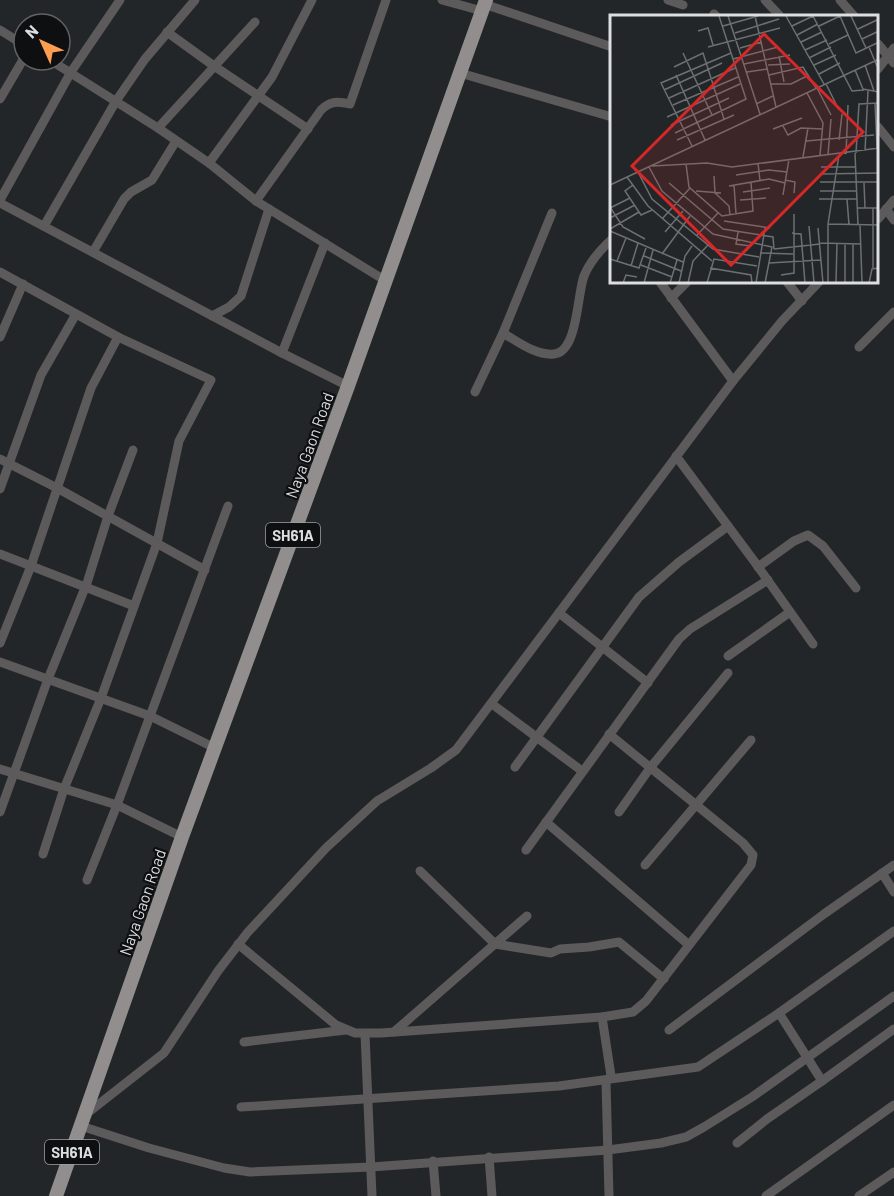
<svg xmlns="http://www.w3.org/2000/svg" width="894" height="1196" font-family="Barlow,sans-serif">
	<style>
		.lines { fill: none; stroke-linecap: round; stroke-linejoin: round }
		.street { stroke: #5c5a5a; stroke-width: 9 }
		.primary { stroke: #928e8e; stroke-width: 14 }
		.labels { text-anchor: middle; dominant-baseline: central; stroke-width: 4.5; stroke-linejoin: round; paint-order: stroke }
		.shield { fill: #0d0f10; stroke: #9ea0a2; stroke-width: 1.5 }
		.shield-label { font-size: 15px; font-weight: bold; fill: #dcdee0 }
		.street-label { font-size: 16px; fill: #dcdee0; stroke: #0d0f10 }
		.inset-road { fill: none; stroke: #6d7072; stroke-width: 1.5 }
		.view { fill: #d62828; fill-opacity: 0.15; stroke: #d62828; stroke-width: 3 }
		.inset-edge { fill: none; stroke: #dcdee0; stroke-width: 3 }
	</style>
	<rect width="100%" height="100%" fill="#232628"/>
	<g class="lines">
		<g class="street">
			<path d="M442,0L482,11"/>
			<path d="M668,0L683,5"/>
			<path d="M765,0L780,16"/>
			<path d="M840,0L854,16"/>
			<path d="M484,4L612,47"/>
			<path d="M714,14L716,16"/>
			<path d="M0,30L24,45"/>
			<path d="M167,32L214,66L308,129"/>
			<path d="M878,44L894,63"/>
			<path d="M50,60L158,128L209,163L256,201L386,281"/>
			<path d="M878,69L894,48"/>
			<path d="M460,73L612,117"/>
			<path d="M0,99L24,58"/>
			<path d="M878,127L894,147"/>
			<path d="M158,128L255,22"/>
			<path d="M209,163L272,77L312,0"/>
			<path d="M0,200L71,72L120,0"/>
			<path d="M256,201L321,110C330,101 338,101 350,104L386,0"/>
			<path d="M0,203L282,353L348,386"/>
			<path d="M886,209L894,220"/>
			<path d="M878,219L894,200"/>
			<path d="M44,226L116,101L145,59L195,0"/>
			<path d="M93,252L124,199L131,192L152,180L176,141"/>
			<path d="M0,272L118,337L211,380L179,441L157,543L101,698L64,789L43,854"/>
			<path d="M660,282L733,381"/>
			<path d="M787,282L802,301"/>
			<path d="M671,298L687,282"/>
			<path d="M212,316L229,307L241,296L269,209"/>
			<path d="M503,333C517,341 536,356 554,354C578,352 577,294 584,276C590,261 600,250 612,239"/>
			<path d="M0,337L23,284"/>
			<path d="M859,347L894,312"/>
			<path d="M282,353L325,243"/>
			<path d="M475,392L503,333L552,213"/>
			<path d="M676,456L754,561L813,644"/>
			<path d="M0,459L57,488L205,570"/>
			<path d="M0,489L41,375L76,314"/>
			<path d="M0,554L134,606"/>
			<path d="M758,567L794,541L808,535L823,546L856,588"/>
			<path d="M559,613L648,683"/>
			<path d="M0,643L31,566L91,388L118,337"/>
			<path d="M728,656L790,612"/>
			<path d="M0,662L150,716L215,748"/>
			<path d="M492,704L582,771"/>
			<path d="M515,767L639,597L679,562L728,526"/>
			<path d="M0,769L117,805L182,837"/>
			<path d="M0,812L48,679L87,583L108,516L133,450"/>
			<path d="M619,812L650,768L728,673"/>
			<path d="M546,822L689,945"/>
			<path d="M526,850L679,639L690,629L768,580"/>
			<path d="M645,865L751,740"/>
			<path d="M420,871L495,944L551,953L560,949L589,947L619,942L664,979"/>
			<path d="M882,873L894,892"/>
			<path d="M87,880L117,805L228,506"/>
			<path d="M238,944L336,1025L355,1033H381L602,1017L633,1012L646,1001L751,865L753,855L743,843L609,734"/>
			<path d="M779,1013L822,1081L894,1029"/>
			<path d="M602,1017L611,1076L606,1081L609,1196"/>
			<path d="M669,1030L824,914L894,865"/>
			<path d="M394,1032L527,916"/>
			<path d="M365,1034L372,1196"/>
			<path d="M244,1042L346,1030"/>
			<path d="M241,1107L559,1086L698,1067L779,1013L894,931"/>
			<path d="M85,1115L164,1053L218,971L248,932L326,848L377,801L431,768L456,750L733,381L782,321L819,282"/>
			<path d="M81,1126L149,1148L224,1168L250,1172L371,1167L608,1150L661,1143L686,1137L704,1127L752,1097L894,996"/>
			<path d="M737,1143L767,1119L822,1081"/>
			<path d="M489,1157L492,1196"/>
			<path d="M433,1161L436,1196"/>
			<path d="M766,1196L894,1105"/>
			<path d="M859,1196L894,1172"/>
		</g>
		<path class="primary" d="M56,1196L182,837L348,386L486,0"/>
	</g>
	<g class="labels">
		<g class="shield">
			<rect x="266" y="523" width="54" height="24" rx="4.5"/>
			<rect x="45" y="1140" width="54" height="24" rx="4.5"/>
		</g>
		<g class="shield-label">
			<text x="293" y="535">SH61A</text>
			<text x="72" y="1152">SH61A</text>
		</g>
		<g class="street-label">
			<text transform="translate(309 445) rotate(-70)">Naya Gaon Road</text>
			<text transform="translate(142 902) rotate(-71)">Naya Gaon Road</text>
		</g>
	</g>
	<g transform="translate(610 15)">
		<rect width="268" height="268" fill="#232628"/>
		<path class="inset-road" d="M118,1L150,99M145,1L166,92M176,1L214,69M203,1L242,76L254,75M230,1L246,38L267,28M241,1L256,33M113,11L148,1M182,11L203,1M209,11L230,1M248,14L269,4M88,16L98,13L103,30M125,18L169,4M187,20L208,9M252,24L269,16M191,27L212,17M219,29L238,20M98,32L170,13M259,32L269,56M130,33L152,27M195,35L217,25M73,38L102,100M169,41L174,67M199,43L221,32M123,44L168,32M134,49L180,40M158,50L180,49M204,50L226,40M255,50L264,76M64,52L93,38L114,104M245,55L253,74L269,77M137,57L158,54M209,59L230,48M66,60L95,125M159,60L193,52L206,73M160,69H181L199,60M216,69L229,95M207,73L221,100M54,75L112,48M197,78L213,108L210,140M59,83L125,53M265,88L267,133M146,89L163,81M63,90L128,62M57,102L130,69M61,110L119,83M173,111L178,120L191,113L213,114M163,114L192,103M65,118L136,84L109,1M67,125L124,100M229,125L232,99M196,126L264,120M82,131L51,68L121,38M255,136L258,76M245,138L248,210M246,138L249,89L269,88M236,139L238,90M218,140L221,104M193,142L198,113M148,148L150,166M76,149L79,172L112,201L143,196L141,167M42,151L97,148L122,152L269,133M39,152L52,176L103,219L162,232L155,268M211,152H245M28,157L42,184L103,234L149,242M211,159L269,158M126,160L159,155L177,157M104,161L105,178L119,191L120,200M17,162L38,191L102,246M175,165L185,167L184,178M210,167H269M59,168L113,214L163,222L164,234M254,168L255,193M0,170L269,44M23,170L15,176L31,200L42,195M124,170L126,199M119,171L159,164L175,168M86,176L111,178M210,176H247M133,177L160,173M173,180L179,144M209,184H247M237,184L239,210M130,185L156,183M0,192L13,212L35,224M0,193L20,183M247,193H269M263,193V253M0,203L25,190M52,204L80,173M114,206L160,213M218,209L269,210M250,210L252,268M199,211L204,268M208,213L213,268M0,214L29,197M0,216L73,247M55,217L73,196M128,217L126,229L140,231M182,218L191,219L195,268M87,220L108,198M209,228L251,229M243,229V268M164,234L210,229M150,238L183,239M52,239L80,201M34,241L71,256M0,244L29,253L36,233M7,246L16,223M159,248L211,245M31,250L62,262M21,251L28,228M100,253L141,260L142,268M171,260L184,258V199M13,268L16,260L27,262M34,268L43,235M60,268L67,245M69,268L75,241L82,231M78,268L83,246L98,230M97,268L104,244L147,251M146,268L155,213M218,268V209L229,140M226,268L227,228M235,268V228M259,268L262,254L269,253"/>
		<path class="view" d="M154,19L253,117L121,250L22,151Z"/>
		<rect width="268" height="268" class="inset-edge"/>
	</g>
	<g transform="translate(42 42) rotate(315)"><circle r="28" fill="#0d0f10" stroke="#606263" stroke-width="1.5"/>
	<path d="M0-4.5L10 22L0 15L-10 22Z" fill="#fb9e52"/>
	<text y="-9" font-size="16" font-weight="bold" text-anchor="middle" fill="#dcdee0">N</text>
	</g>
</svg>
